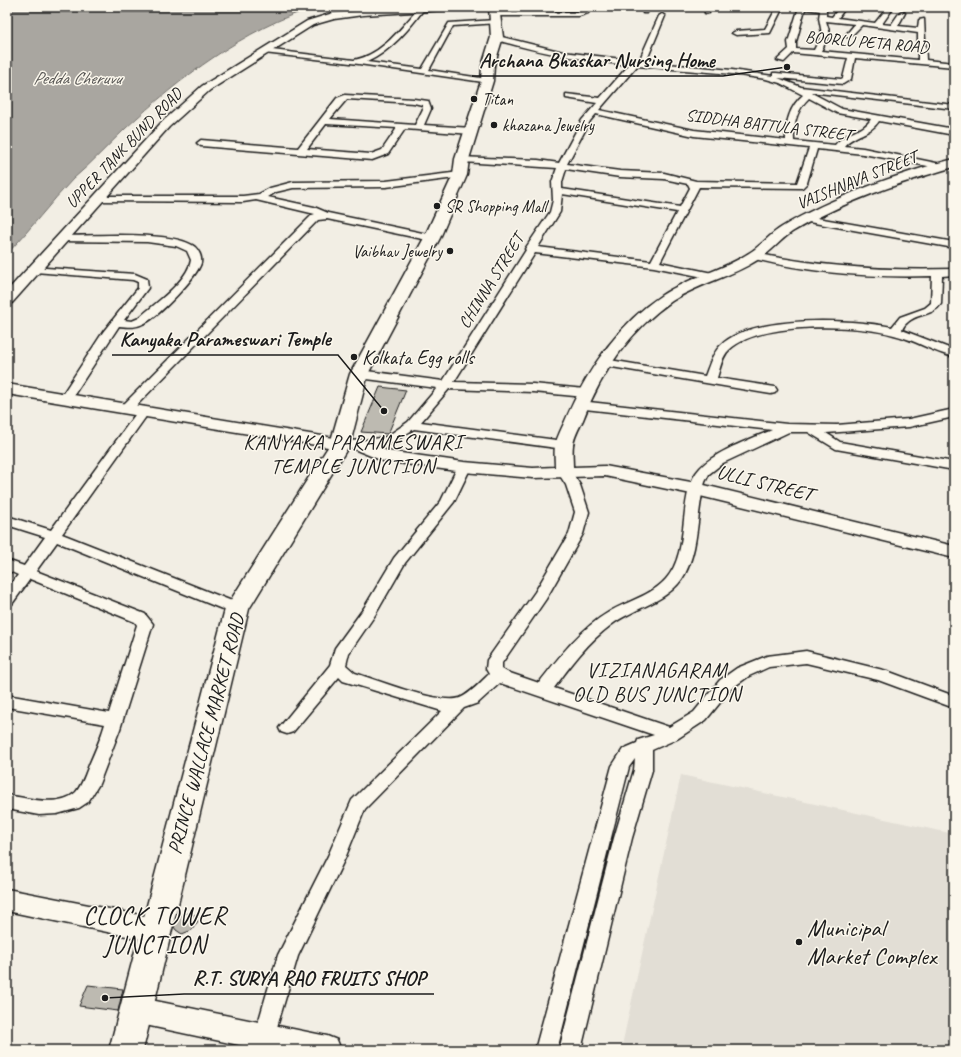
<svg xmlns="http://www.w3.org/2000/svg" width="961" height="1057" font-family="Caveat,sans-serif">
	<style>
		.built { fill: #e2ded5 }
		.water { fill: #a9a6a0; stroke: #716f6b }
		.building { fill: #bdbab1; stroke: #1c1c1c }
		.lines { fill: none; stroke-linecap: round; stroke-linejoin: round }
		.street-casing { stroke: #1c1c1c; stroke-width: 3 }
		.secondary-casing { stroke: #1c1c1c; stroke-width: 3 }
		.primary-casing { stroke: #1c1c1c; stroke-width: 3 }
		.street { fill: #fbf7ec; fill-rule: evenodd }
		.secondary { fill: #fbf7ec; fill-rule: evenodd }
		.primary { fill: #fbf7ec; fill-rule: evenodd }
		.poi-dot { fill: #1c1c1c; stroke: #fbf7ec; stroke-width: 1.5 }
		.labels { text-anchor: middle; dominant-baseline: central; stroke-width: 3; stroke-linejoin: round; paint-order: stroke }
		.far-street-label { font-size: 17px; fill: #1c1c1c; stroke: #fbf7ec }
		.far-poi-label { font-size: 17px; fill: #1c1c1c; stroke: #fbf7ec; text-anchor: start }
		.far-water-label { font-size: 18px; font-style: italic; fill: #545351; stroke: #fbf7ec }
		.poi-label { font-size: 20px; fill: #1c1c1c; stroke: #fbf7ec; text-anchor: start }
		.street-label { font-size: 20px; fill: #1c1c1c; stroke: #fbf7ec }
		.neighbourhood-label { font-size: 21px; letter-spacing: 1px; fill: #1c1c1c; stroke: #fbf7ec }
		.near-poi-label { font-size: 24px; fill: #1c1c1c; stroke: #fbf7ec; text-anchor: start }
		.near-neighbourhood-label { font-size: 25px; letter-spacing: 1px; fill: #1c1c1c; stroke: #fbf7ec }
		.leader { fill: none; stroke: #1c1c1c; stroke-width: 1.5 }
		.callout-dot { fill: #1c1c1c; stroke: #fbf7ec; stroke-width: 1.5 }
		.callout-label { font-size: 21px; text-anchor: middle; font-weight: bold; fill: #1c1c1c; stroke: #fbf7ec; stroke-width: 3; stroke-linejoin: round; paint-order: stroke }
	</style>
	<rect width="100%" height="100%" fill="#f2eee4"/>
	<filter id="ink" filterUnits="userSpaceOnUse"><feTurbulence type="fractalNoise" baseFrequency=".025" numOctaves="2"/><feDisplacementMap in="SourceGraphic" scale="8" xChannelSelector="R" yChannelSelector="G"/><feConvolveMatrix kernelMatrix="1 2 1 2 8 2 1 2 1" color-interpolation-filters="sRGB"/></filter>
	<g filter="url(#ink)">
		<path class="built" d="M681,775L954,834V1050H621Z"/>
		<path class="water" d="M7,7H315C245,28 179,79 126,128C108,145 92,163 73,179C50,203 30,230 7,254Z"/>
		<g class="building">
			<path d="M380,387L406,390L388,434L361,432Z"/>
			<path d="M184,913L195,915L198,921L192,930L182,934L176,930L174,927L177,918Z"/>
			<path d="M88,985L123,989L118,1011L79,1006Z"/>
		</g>
		<g class="lines">
			<g class="street-casing">
				<g id="street">
					<path d="M421,7L424,9C409,29 391,51 367,62L422,69L449,23L496,20L498,21V23L453,26L429,70L487,79L491,81L490,83L359,64L264,53L260,51L264,49L354,60C382,55 401,28 419,8Z"/>
					<path d="M585,7H591L588,13L579,16H495L492,14L495,12H579L583,11Z"/>
					<path d="M643,7H649L647,13H643Z"/>
					<path d="M704,7H710L709,13H705Z"/>
					<path d="M777,7H783L770,33L736,35L732,33L736,31L765,29Z"/>
					<path d="M799,7L826,9V16L832,17L840,7H846L838,18L875,23L888,7H894L882,24L891,25L900,12L902,11L905,13L898,26L918,28L919,20L924,19L926,60L954,63V67L855,58L851,79L843,84L778,78L801,87L954,105V109L810,92L842,109L954,129V135L879,121C870,135 854,134 844,146L863,148L941,164L945,167L944,169L863,154L817,149L807,183L802,188L699,187L660,262L717,274L718,276L717,278L713,279L654,267L535,253L454,382L533,384L585,389L591,393L585,397L533,392L449,389L421,422L564,441L569,442L570,445L569,448L564,449L414,429L390,444L360,449L335,447L334,444L340,440L360,441L386,437L408,422L437,388L359,378L353,374L359,370L443,381L526,250L525,249L550,212L553,200L552,182L557,168L462,162L458,159L459,157L538,160L559,163L582,120L597,103L566,98V94L600,98L629,65C583,60 539,53 494,39V35L563,52L639,61L659,16L662,14L665,16L646,62L732,70L773,76V73H776L841,79L843,78L848,58L793,53L784,62L777,60L789,49L788,42ZM805,9L820,11L819,18L822,34L814,50L796,49V42ZM826,21L855,24L845,36L849,38L862,25L918,33V60L821,51L830,34ZM637,66L732,74L766,79L780,83L803,95C790,106 785,123 786,140L694,130L599,110ZM809,98L837,113L871,119C863,133 847,130 835,145L794,141C793,125 797,109 809,98ZM596,114L694,136L809,148L797,183L696,181L664,173L620,171L567,164L590,121ZM566,169L620,177L664,179L688,184L690,188L680,207L562,189V182ZM562,194L677,212L651,261L538,247L560,212Z"/>
					<path d="M345,95L414,99L428,101L431,109L424,125L472,128L476,131L472,134L405,129L388,154L372,160L201,146L197,143L201,140L298,148L337,98ZM347,99L414,103L422,105L423,109L415,125L330,119ZM326,124L397,128L382,150L371,154L307,149Z"/>
					<path d="M460,172L463,173V177L386,187L293,188L276,192L268,197L314,207L328,213L432,235L437,238L432,241L327,219L318,220L131,411H123L121,408L123,405L312,215L315,214L256,200L243,202L98,201L95,200V196H243L259,194L270,188L293,182L386,181Z"/>
					<path d="M806,216L954,242V248L803,221L801,219Z"/>
					<path d="M62,236C90,236 175,230 195,247C199,251 202,257 201,263C197,277 159,316 145,323C136,328 129,327 119,326L70,401L66,402L60,398L103,332L138,288V282L133,280L35,272L30,269L31,267L135,274L147,279L148,288L124,320L132,321L139,318C154,304 188,281 191,260L187,251L176,246L147,242L58,241L57,239L58,237Z"/>
					<path d="M755,253C821,267 887,271 954,269V275L942,276L941,304C933,316 918,313 908,322C905,324 903,327 902,330L954,350V357C933,352 915,340 894,335C856,324 759,321 729,350C722,356 720,369 717,378L775,387L777,390L775,393L771,394L600,365L598,363L600,361L604,359L705,376C709,366 712,354 720,346C751,314 851,319 892,327L900,317L925,308L931,303L932,276C871,278 810,273 751,258L750,256L751,254Z"/>
					<path d="M580,401L787,424L837,425L909,419L954,409V417L909,427L826,433L840,442L954,462V470L836,449L808,432H789L723,463L709,474L705,482C696,512 700,545 685,574C670,602 635,607 611,625C588,642 571,665 554,688L669,727L694,712L720,680L737,668L767,656L806,651L887,671L954,696V708L878,680L806,663L769,667L749,676L732,688L706,720L677,739L652,750V770L632,838L581,1050H559L614,838L634,770L635,759L629,767L557,1050H535L612,766L623,749L637,743L638,740L654,735L500,683L478,703L464,708L365,809L346,856L298,956L272,1044L265,1047L258,1044L254,1037L278,955L328,856L352,800L442,711L343,681L339,677L293,732L287,734L281,732L279,728L330,665L335,648L364,608L394,558L441,501L459,464H469L471,467L454,502L405,563L375,615L349,653L346,665L355,673C377,680 440,705 460,698C471,693 480,683 489,674L486,669L487,660L535,592L569,534L575,512L566,485L557,471L559,468H569L580,485L589,512L583,534L546,599L502,663V669L507,672L539,683C559,657 580,629 609,612C627,601 651,596 666,579C692,550 676,493 700,468C716,451 751,439 772,430L576,408L574,405L576,402Z"/>
					<path d="M144,407L150,411L62,534L242,605L245,609L242,613L237,614L232,613L57,542L36,571L145,614L153,624L120,729L99,784L88,802L79,808L57,814L39,815L7,809V795C26,798 59,808 76,792C82,785 86,773 89,765C95,751 101,738 105,724L7,707V695L109,713L137,625L135,622L30,579L12,604L7,605V589L18,575L7,570V560L24,566L45,537L7,525V516L51,530L140,408Z"/>
				</g>
			</g>
			<g class="secondary-casing">
				<g id="secondary">
					<path d="M400,7H450L445,10L363,15L334,19L313,25L210,90L169,127L12,303L7,304V291L161,123L202,86L307,21L333,13Z"/>
					<path d="M954,159V167C899,183 841,202 792,232C780,240 771,252 759,259C732,277 699,283 672,301C630,330 601,373 583,420C579,428 574,437 573,445C572,452 573,460 573,467L605,466L696,483L954,546V558L696,495L605,476L533,478L464,472L383,461L354,449L351,445L354,441L360,440L366,441L387,451L464,462L533,468L555,467C555,460 554,453 555,446C557,437 562,428 565,421C586,372 617,325 662,295C689,277 722,271 749,253C761,246 770,234 782,227C830,198 900,173 954,159Z"/>
					<path d="M7,384L340,439L346,440L349,444L346,448L340,449L7,394Z"/>
					<path d="M7,889L155,918L164,922L168,930L164,938L155,942L7,911Z"/>
					<path d="M136,997L327,1036L337,1040L341,1050H262L136,1023L126,1019L122,1010L126,1001Z"/>
				</g>
			</g>
			<g class="primary-casing">
				<path id="primary" d="M489,7H499L503,37L494,66L493,81L469,159L467,175L440,238L368,374L350,444L249,609L143,1050H109L225,609L330,444L350,374L424,238L453,175L455,159L481,81L482,66L491,37Z"/>
			</g>
			<use href="#street" class="street"/>
			<use href="#secondary" class="secondary"/>
			<use href="#primary" class="primary"/>
		</g>
	</g>
	<g class="poi-dot">
		<circle cx="474" cy="99" r="4"/>
		<circle cx="494" cy="125" r="4"/>
		<circle cx="437" cy="206" r="4"/>
		<circle cx="450" cy="251" r="4"/>
		<circle cx="354" cy="357" r="4"/>
		<circle cx="799" cy="942" r="4"/>
	</g>
	<g class="labels">
		<g class="far-street-label">
			<text transform="translate(867 42) rotate(5)">BOORLU PETA ROAD</text>
			<text transform="translate(769 125) rotate(7)">SIDDHA BATTULA STREET</text>
			<text transform="translate(124 148) rotate(-46)">UPPER TANK BUND ROAD</text>
			<text transform="translate(857 180) rotate(-22)">VAISHNAVA STREET</text>
			<text transform="translate(491 281) rotate(-58)">CHINNA STREET</text>
		</g>
		<g class="far-poi-label">
			<text x="482" y="99">Titan</text>
			<text x="502" y="125">khazana Jewelry</text>
			<text x="445" y="206">SR Shopping Mall</text>
			<text x="442" y="251" text-anchor="end">Vaibhav Jewelry</text>
		</g>
		<g class="far-water-label">
			<text x="77" y="78">Pedda Cheruvu</text>
		</g>
		<g class="poi-label">
			<text x="362" y="357">Kolkata Egg rolls</text>
		</g>
		<g class="street-label">
			<text transform="translate(765 483) rotate(14)">ULLI STREET</text>
			<text transform="translate(206 734) rotate(-75)">PRINCE WALLACE MARKET ROAD</text>
		</g>
		<g class="neighbourhood-label">
			<text x="353" y="442">KANYAKA PARAMESWARI<tspan x="353" dy="24">TEMPLE JUNCTION</tspan></text>
			<text x="657" y="670">VIZIANAGARAM<tspan x="657" dy="24">OLD BUS JUNCTION</tspan></text>
		</g>
		<g class="near-poi-label">
			<text x="807" y="928">Municipal<tspan x="807" dy="28">Market Complex</tspan></text>
		</g>
		<g class="near-neighbourhood-label">
			<text x="155" y="916">CLOCK TOWER<tspan x="155" dy="29">JUNCTION</tspan></text>
		</g>
	</g>
	<path class="leader" d="M787 67L723 76H472M384 411L338 355H112M105 998L184 994H434"/>
	<g class="callout-dot">
		<circle cx="787" cy="67" r="4"/>
		<circle cx="384" cy="411" r="4"/>
		<circle cx="105" cy="998" r="4"/>
	</g>
	<g class="callout-label">
		<text x="597" y="67">Archana Bhaskar Nursing Home</text>
		<text x="225" y="346">Kanyaka Parameswari Temple</text>
		<text x="309" y="985">R.T. SURYA RAO FRUITS SHOP</text>
	</g>
	<rect width="961" height="1057" fill="none" stroke="#fbf7ec" stroke-width="24"/>
	<rect x="12" y="12" width="937" height="1033" fill="none" stroke="#1c1c1c" stroke-width="1.5" filter="url(#ink)"/>
</svg>
